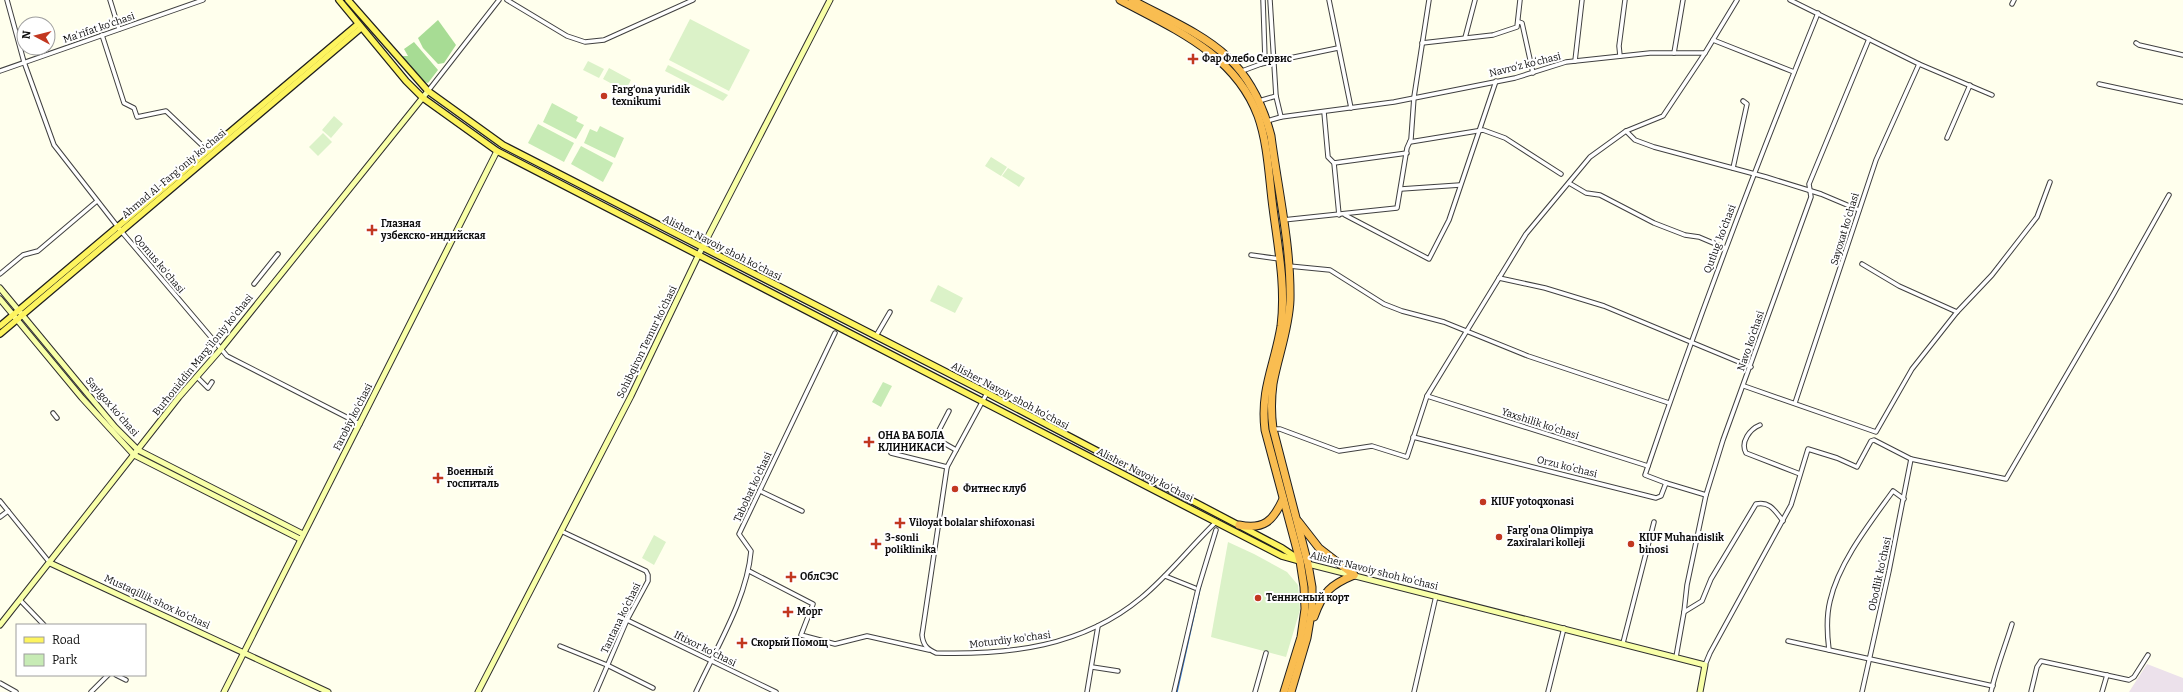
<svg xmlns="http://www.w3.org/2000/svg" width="2183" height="692" font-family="Bitter,serif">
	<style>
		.industrial { fill: #ece1eb }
		.green { fill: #c7ebb5 }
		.forest { fill: #a7dc94 }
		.pitch { fill: #dbf2c8 }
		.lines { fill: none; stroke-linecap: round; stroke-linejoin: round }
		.stream { stroke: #3476d2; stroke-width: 1.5 }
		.street-casing { stroke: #404040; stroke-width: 5.5 }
		.secondary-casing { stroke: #2f2f2f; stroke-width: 7 }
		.primary-casing { stroke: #1e1e1e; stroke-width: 8 }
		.highway-casing { stroke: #1e1e1e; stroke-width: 9 }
		.street { stroke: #fff; stroke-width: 3.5 }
		.secondary { stroke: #f8ffa8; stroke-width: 5 }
		.primary { stroke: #fdf45f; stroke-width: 5.5 }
		.highway { stroke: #f9bd51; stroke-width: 7 }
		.poi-dot { fill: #c23720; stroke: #fff; stroke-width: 1.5 }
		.labels { text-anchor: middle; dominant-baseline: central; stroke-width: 4; stroke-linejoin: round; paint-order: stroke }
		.street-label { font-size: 10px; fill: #0d0d0d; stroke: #fff }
		.poi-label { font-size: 10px; font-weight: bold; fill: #0d0d0d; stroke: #fff; text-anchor: start }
	</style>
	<rect width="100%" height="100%" fill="#ffffed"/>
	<path class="industrial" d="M2147,664L2183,678V692H2129Z"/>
	<g class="green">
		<path d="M552,103L578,117L576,121L584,125L576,139L543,122Z"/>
		<path d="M538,124L574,143L564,162L528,143Z"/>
		<path d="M600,126L624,138L615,158L584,143L590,129L597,132Z"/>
		<path d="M581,146L613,163L603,182L571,164Z"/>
		<path d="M883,382L892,386L881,407L872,402Z"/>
	</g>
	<g class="forest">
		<path d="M438,20L456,45L444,63L438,64L423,48L418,38Z"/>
		<path d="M414,42L438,70L428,83L421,81L417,73L411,69L410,64L403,63L401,59L403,56H408L404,49Z"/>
	</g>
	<g class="pitch">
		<path d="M690,19L750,50L729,91L669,60Z"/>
		<path d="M588,61L604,69L599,78L583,70Z"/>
		<path d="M668,65L728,95L723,101L665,71Z"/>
		<path d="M609,68L631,80L625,91L603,79Z"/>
		<path d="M334,116L343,124L331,138L322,130Z"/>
		<path d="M323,133L332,142L318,156L309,147Z"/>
		<path d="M991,157L1007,167L1001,176L985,166Z"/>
		<path d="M1008,168L1025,178L1019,187L1002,176Z"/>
		<path d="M938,285L963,298L955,313L930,301Z"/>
		<path d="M654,535L666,542L654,565L642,558Z"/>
		<path d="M1228,542L1254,554L1287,572L1298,585L1300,610L1286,657L1211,637Z"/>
	</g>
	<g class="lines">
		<path class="stream" d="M1177,692L1201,584"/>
		<g class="street-casing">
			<g id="street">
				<path d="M7,0L24,62L54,145L121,231L227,356L360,424"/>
				<path d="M110,0L119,29"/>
				<path d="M507,0L567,36L585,42L604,40L693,0"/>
				<path d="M1270,0L1276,96L1281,117"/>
				<path d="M1329,0L1351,108"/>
				<path d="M1790,0L1919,64L1992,95"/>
				<path d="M2012,4L2014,0"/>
				<path d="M1519,22L1522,23L1533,73"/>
				<path d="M102,35L124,103L134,108L137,117L166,111L207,150"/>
				<path d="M1465,38L1475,0"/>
				<path d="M1713,40L1794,72"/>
				<path d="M1422,43L1493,35L1517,27L1520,0"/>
				<path d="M2136,43L2139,45L2183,55"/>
				<path d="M1674,53L1683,0"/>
				<path d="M1620,56L1619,46L1625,0"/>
				<path d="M1575,61L1582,0"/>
				<path d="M1261,64L1338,48"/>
				<path d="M0,71L203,0"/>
				<path d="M1242,71L1261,64L1265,59L1263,0"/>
				<path d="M2099,84L2183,102"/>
				<path d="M428,91L499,0"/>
				<path d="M1259,101L1276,96"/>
				<path d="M1324,112L1328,157L1334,163L1339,215"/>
				<path d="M1267,121L1281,117L1394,102L1515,78L1566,62L1650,53H1705L1737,0"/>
				<path d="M1626,131L1635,140L1654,147L1766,177L1821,194L1859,210"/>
				<path d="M1947,138L1970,85"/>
				<path d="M1410,142L1483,130L1505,138L1561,174"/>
				<path d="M1334,163L1407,153"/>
				<path d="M1733,168L1747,104L1743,101"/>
				<path d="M1569,183L1586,193L1600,195L1654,223L1685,235L1699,237L1725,248"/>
				<path d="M1401,189L1460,185"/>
				<path d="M1345,215L1429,259L1449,220L1496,81"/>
				<path d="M1283,220L1397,208L1407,148L1411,139L1414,97L1429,0"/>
				<path d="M1251,255L1280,259"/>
				<path d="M1862,264L1899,286L1957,312L1992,275L2037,217L2050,182"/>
				<path d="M1289,266L1330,270L1384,304L1402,311L1444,322L1528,356L1669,403"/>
				<path d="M0,274L23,255L38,251L97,201"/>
				<path d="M1499,278L1545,288L1604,306L1751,367"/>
				<path d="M254,284L278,254"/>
				<path d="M876,336L890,312"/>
				<path d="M197,377L208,388L212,382"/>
				<path d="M1744,386L1876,432L1912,369L1957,312"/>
				<path d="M987,393L947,467L922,635C923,645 927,649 936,653C1009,655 1082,647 1141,598C1168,576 1190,547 1216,522"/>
				<path d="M1427,396L1648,466"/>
				<path d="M1795,403L1876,160L1919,64"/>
				<path d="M949,411L935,438L956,450"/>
				<path d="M53,413L57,418"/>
				<path d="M1760,425C1750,429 1740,442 1746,453L1800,474"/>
				<path d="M1274,429H1280L1339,451L1372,446L1407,457L1427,396L1526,234L1590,157L1626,131L1663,116L1705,53"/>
				<path d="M1413,437L1656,498L1661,496L1666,483L1706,495"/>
				<path d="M891,453L947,467"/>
				<path d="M1666,483L1645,475C1698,318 1756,166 1818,13"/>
				<path d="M760,491L802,511"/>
				<path d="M0,501L50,563"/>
				<path d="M0,517L8,511"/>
				<path d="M561,531L646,571L648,575V581L627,620L596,692"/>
				<path d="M749,571L813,604L801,635L835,644L867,636L929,650"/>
				<path d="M1165,576L1195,588"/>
				<path d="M20,600L44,625"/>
				<path d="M1684,612L1702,601L1711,579L1756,504C1770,501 1775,511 1783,521"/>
				<path d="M627,620L776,692"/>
				<path d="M1788,641L1993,686"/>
				<path d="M1623,643L1654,522"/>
				<path d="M560,646L607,665L653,688"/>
				<path d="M1829,650C1827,634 1826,617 1830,601C1839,562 1870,523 1893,491L1904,499"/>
				<path d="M1676,657L1684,612L1687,585L1706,495L1723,440L1811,197L1809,184L1869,39"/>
				<path d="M1705,665L1710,653L1791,505L1808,449L1837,458L1857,467L1871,441L1874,440L1911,459L2006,479L2113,295L2169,195"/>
				<path d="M1092,667L1118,671"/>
				<path d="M116,675L126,680"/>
				<path d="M0,683L16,692"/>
				<path d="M91,692L108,675"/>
				<path d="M696,692C716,648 747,599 751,551L739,534L835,333"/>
				<path d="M1087,692L1098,626"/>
				<path d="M1174,692L1198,589L1216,530"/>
				<path d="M1255,692L1266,653"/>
				<path d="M1414,692L1436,596"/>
				<path d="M1548,692L1564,628"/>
				<path d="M1862,692L1889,571L1911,459"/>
				<path d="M1991,692C1996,669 2005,647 2012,624"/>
				<path d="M2031,692L2037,667L2041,661L2129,680L2134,677L2148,655"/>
				<path d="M2102,692L2107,675"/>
			</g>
		</g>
		<g class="secondary-casing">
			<g id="secondary">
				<path d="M0,288L115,427L138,450L303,534"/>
				<path d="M0,299L82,398L134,455L300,539"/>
				<path d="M50,563L328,692"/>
				<path d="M1308,564L1705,665L1700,692"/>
				<path d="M0,625L179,397L221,349L428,91"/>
				<path d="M224,692L497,151"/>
				<path d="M478,692L631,396L699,254L830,0"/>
			</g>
		</g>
		<g class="primary-casing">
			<g id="primary">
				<path d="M339,0L406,81L423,98L497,151L1216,522L1282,556L1300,561"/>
				<path d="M348,0L428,91L503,145L987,393L1282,548L1297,558"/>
				<path d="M0,326L358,24"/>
				<path d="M0,334L361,28"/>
			</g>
		</g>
		<g class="highway-casing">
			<g id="highway">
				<path d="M1120,0C1174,29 1235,54 1258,116C1268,144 1269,178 1273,208C1278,247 1286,287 1281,326C1275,364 1260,389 1265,430L1300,561L1304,587L1305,609L1301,637L1284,692"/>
				<path d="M1132,0C1202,37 1249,51 1271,136C1278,190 1291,245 1290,300C1289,329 1278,356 1273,384C1271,399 1271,414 1273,429L1308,564L1312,587V608L1307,638L1291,692"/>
				<path d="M1298,521L1319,548L1354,575"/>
				<path d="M1239,525C1264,530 1273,521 1283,499"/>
				<path d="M1314,617C1323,592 1330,585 1354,575"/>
			</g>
		</g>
		<use href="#street" class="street"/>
		<use href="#secondary" class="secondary"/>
		<use href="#primary" class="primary"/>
		<use href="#highway" class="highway"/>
	</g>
	<g class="poi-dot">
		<path d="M1191 53h4v4h4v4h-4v4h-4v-4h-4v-4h4z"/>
		<circle cx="604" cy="96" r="4"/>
		<path d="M370 224h4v4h4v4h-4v4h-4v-4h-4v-4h4z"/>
		<path d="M867 436h4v4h4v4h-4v4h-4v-4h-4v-4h4z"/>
		<path d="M436 472h4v4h4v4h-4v4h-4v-4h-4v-4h4z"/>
		<circle cx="955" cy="489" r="4"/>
		<circle cx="1483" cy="502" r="4"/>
		<path d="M898 517h4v4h4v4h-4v4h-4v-4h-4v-4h4z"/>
		<circle cx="1499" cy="537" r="4"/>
		<path d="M874 538h4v4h4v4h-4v4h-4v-4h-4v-4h4z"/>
		<circle cx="1631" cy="544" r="4"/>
		<path d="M789 571h4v4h4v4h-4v4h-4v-4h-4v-4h4z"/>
		<circle cx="1258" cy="598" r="4"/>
		<path d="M786 606h4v4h4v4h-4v4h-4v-4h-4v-4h4z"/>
		<path d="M740 637h4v4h4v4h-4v4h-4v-4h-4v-4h4z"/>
	</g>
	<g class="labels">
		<g class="street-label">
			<text transform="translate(99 28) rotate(-19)">Ma'rifat ko'chasi</text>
			<text transform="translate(1525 65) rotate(-14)">Navroʻz koʻchasi</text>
			<text transform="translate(174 174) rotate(-40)">Ahmad Al-Farg'oniy ko'chasi</text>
			<text transform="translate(1845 229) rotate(-73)">Sayoxat koʻchasi</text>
			<text transform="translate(1720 239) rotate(-69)">Qutlugʻ koʻchasi</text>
			<text transform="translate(722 248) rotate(27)">Alisher Navoiy shoh koʻchasi</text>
			<text transform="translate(159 264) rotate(50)">Qomus ko'chasi</text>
			<text transform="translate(1751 341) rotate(-71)">Navo koʻchasi</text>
			<text transform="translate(647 342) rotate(-64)">Sohibqiron Temur koʻchasi</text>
			<text transform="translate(203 355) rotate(-51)">Burhoniddin Marg'iloniy ko'chasi</text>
			<text transform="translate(1010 396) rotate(28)">Alisher Navoiy shoh koʻchasi</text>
			<text transform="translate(112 407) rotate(49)">Saylgox koʻchasi</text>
			<text transform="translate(353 417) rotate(-63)">Farobiy ko'chasi</text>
			<text transform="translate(1540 424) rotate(18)">Yaxshilik koʻchasi</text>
			<text transform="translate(1567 467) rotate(14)">Orzu koʻchasi</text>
			<text transform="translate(1145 475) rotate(27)">Alisher Navoiy ko'chasi</text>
			<text transform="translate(753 487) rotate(-65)">Tabobat koʻchasi</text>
			<text transform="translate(1374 571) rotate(14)">Alisher Navoiy shoh koʻchasi</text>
			<text transform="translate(1880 574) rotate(-78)">Obodlik ko'chasi</text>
			<text transform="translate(157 602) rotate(25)">Mustaqillik shox ko'chasi</text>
			<text transform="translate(621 618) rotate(-64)">Tantana koʻchasi</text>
			<text transform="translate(1010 640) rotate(-7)">Moturdiy ko'chasi</text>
			<text transform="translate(705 649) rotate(26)">Iftixor koʻchasi</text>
		</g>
		<g class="poi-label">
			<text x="1202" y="59">Фар Флебо Сервис</text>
			<text x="612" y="90">Farg‘ona yuridik<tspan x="612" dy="12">texnikumi</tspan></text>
			<text x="381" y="224">Глазная<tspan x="381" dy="12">узбекско-индийская</tspan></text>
			<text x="878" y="436">ОНА ВА БОЛА<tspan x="878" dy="12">КЛИНИКАСИ</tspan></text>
			<text x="447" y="472">Военный<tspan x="447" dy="12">госпиталь</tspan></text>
			<text x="963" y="489">Фитнес клуб</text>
			<text x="1491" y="502">KIUF yotoqxonasi</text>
			<text x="909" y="523">Viloyat bolalar shifoxonasi</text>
			<text x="1507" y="531">Farg'ona Olimpiya<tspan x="1507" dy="12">Zaxiralari kolleji</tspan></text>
			<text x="885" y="538">3-sonli<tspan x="885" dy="12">poliklinika</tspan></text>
			<text x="1639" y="538">KIUF Muhandislik<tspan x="1639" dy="12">binosi</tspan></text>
			<text x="800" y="577">ОблСЭС</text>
			<text x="1266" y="598">Теннисный корт</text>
			<text x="797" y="612">Морг</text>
			<text x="751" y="643">Скорый Помощ</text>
		</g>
	</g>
	<rect x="16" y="624" width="130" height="52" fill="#ffffff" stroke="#9e9e9e"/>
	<rect x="24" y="637" width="20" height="6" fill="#fdf45f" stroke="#9e9e9e"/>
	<text x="52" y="644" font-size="12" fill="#0d0d0d">Road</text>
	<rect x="24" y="654" width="20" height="12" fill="#c7ebb5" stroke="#9e9e9e"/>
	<text x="52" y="664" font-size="12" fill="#0d0d0d">Park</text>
	<g transform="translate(36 36) rotate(277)"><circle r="19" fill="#ffffff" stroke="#9e9e9e"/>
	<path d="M0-3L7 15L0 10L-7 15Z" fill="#c23720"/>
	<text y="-6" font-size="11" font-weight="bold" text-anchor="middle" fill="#0d0d0d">N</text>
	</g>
</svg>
